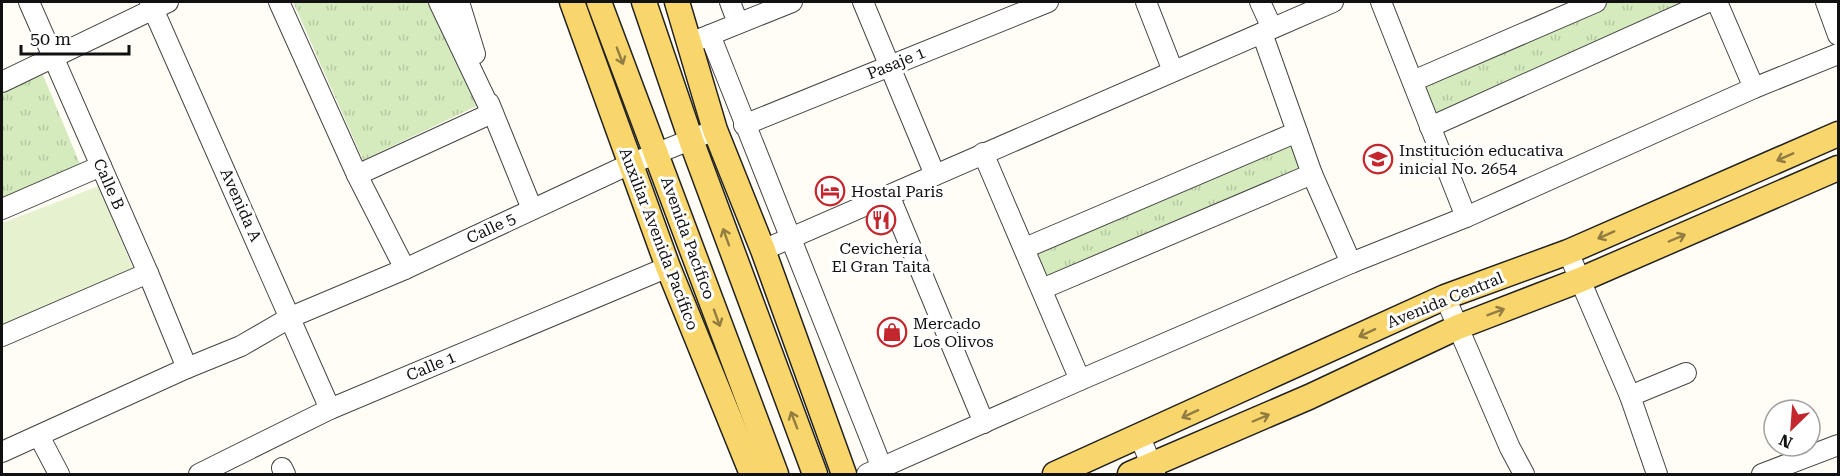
<svg xmlns="http://www.w3.org/2000/svg" width="1840" height="476" font-family="'Roboto Serif',serif">
	<style>
		.park { fill: url(#park-tufts) }
		.pitch { fill: #e6f2cf }
		.lines { fill: none; stroke-linecap: round; stroke-linejoin: round }
		.minor-casing { stroke: #444; stroke-width: 22 }
		.major-casing { stroke: #222; stroke-width: 27 }
		.minor { stroke: #fff; stroke-width: 20 }
		.major { stroke: #f9d66b; stroke-width: 24 }
		.oneway { stroke: #917d42 }
		.labels { text-anchor: middle; dominant-baseline: central; stroke-width: 6; stroke-linejoin: round; paint-order: stroke }
		.street-label { font-size: 16px; fill: #111; stroke: #fff }
		.poi-label { font-size: 16px; fill: #111; stroke: #fff; text-anchor: start }
	</style>
	<defs>
		<pattern id="park-tufts" width="24" height="20" patternUnits="userSpaceOnUse" patternTransform="scale(1.5)"><rect width="24" height="20" fill="#d5ebbd"/><path d="M3 7l-1-3M5 7V3M7 7l1-3M15 17l-1-3M17 17v-4M19 17l1-3" fill="none" stroke="#b6c8a1"/></pattern>
	</defs>
	<rect width="100%" height="100%" fill="#fffdf5"/>
	<g class="park">
		<path d="M293,2H451L485,102L363,160Z"/>
		<path d="M1609,2H1691L1433,121L1419,83Z"/>
		<path d="M43,75L80,164L2,198V93Z"/>
		<path d="M1292,145L1302,170L1045,282L1031,250Z"/>
	</g>
	<path class="pitch" d="M99,186L134,271L2,327V223Z"/>
	<g class="lines">
		<g class="minor-casing">
			<g id="minor">
				<path d="M29,2L148,273L187,368"/>
				<path d="M150,2L330,409"/>
				<path d="M279,2L357,175L405,269"/>
				<path d="M459,2L475,54"/>
				<path d="M730,2L738,23"/>
				<path d="M863,2L935,175"/>
				<path d="M1146,2L1173,71"/>
				<path d="M1260,2L1272,28"/>
				<path d="M1381,2L1466,217"/>
				<path d="M1717,2L1754,88"/>
				<path d="M1826,2L1838,35"/>
				<path d="M1262,33L1312,174L1351,263"/>
				<path d="M710,35L882,468"/>
				<path d="M700,39L792,2"/>
				<path d="M1413,81L1596,2"/>
				<path d="M2,82L168,2"/>
				<path d="M489,103L532,209"/>
				<path d="M744,125L1048,2"/>
				<path d="M1430,127L1708,2"/>
				<path d="M983,153L1080,380"/>
				<path d="M357,175L492,113L439,2"/>
				<path d="M889,195L984,423"/>
				<path d="M2,209L101,166"/>
				<path d="M1025,248L1297,132"/>
				<path d="M763,250L1333,2"/>
				<path d="M1568,252L1630,396L1657,474"/>
				<path d="M1042,289L1312,174"/>
				<path d="M1445,297L1510,448L1524,474"/>
				<path d="M2,336L148,273"/>
				<path d="M1630,396L1686,373"/>
				<path d="M39,436L59,474"/>
				<path d="M1140,437L1155,474"/>
				<path d="M2,452L187,368L241,346L291,317L405,269L630,164L715,130"/>
				<path d="M282,468L285,474"/>
				<path d="M199,474L330,409L668,267"/>
				<path d="M867,474L1080,380L1351,263L1466,217L1754,88L1838,54"/>
				<path d="M1762,474L1838,445"/>
			</g>
		</g>
		<g class="major-casing">
			<g id="major">
				<path d="M572,2L668,267L752,474"/>
				<path d="M599,2L776,474"/>
				<path d="M644,2L691,140L815,474"/>
				<path d="M677,2L715,130L763,250L844,474"/>
				<path d="M1055,474L1445,297L1568,252L1838,134"/>
				<path d="M1130,474L1309,397L1458,327L1580,280L1838,168"/>
			</g>
		</g>
		<use href="#minor" class="minor"/>
		<use href="#major" class="major"/>
	</g>
	<defs><path id="oneway-shaft" d="M-6 0H5M1.5-3L5.5 0L1.5 3" fill="none" stroke-width="1.6" stroke-linecap="round" stroke-linejoin="round" transform="scale(1.5)"/></defs>
	<g class="oneway">
		<use href="#oneway-shaft" transform="translate(620 56) rotate(69)"/>
		<use href="#oneway-shaft" transform="translate(1785 157) rotate(156)"/>
		<use href="#oneway-shaft" transform="translate(1606 235) rotate(156)"/>
		<use href="#oneway-shaft" transform="translate(726 237) rotate(-110)"/>
		<use href="#oneway-shaft" transform="translate(1677 238) rotate(-23)"/>
		<use href="#oneway-shaft" transform="translate(1496 312) rotate(-21)"/>
		<use href="#oneway-shaft" transform="translate(717 318) rotate(70)"/>
		<use href="#oneway-shaft" transform="translate(1367 333) rotate(155)"/>
		<use href="#oneway-shaft" transform="translate(1190 414) rotate(155)"/>
		<use href="#oneway-shaft" transform="translate(1261 418) rotate(-23)"/>
		<use href="#oneway-shaft" transform="translate(794 420) rotate(-111)"/>
	</g>
	<defs>
		<g id="school-ring" transform="scale(1.5)"><circle r="9.5" fill="#fff" stroke="#c4262e" stroke-width="1.5"/><path d="M0-5L7-2L0 1L-7-2ZM-4 1L0 2.5L4 1V4Q0 6-4 4Z" fill="#c4262e"/></g>
		<g id="hotel-ring" transform="scale(1.5)"><circle r="9.5" fill="#fff" stroke="#c4262e" stroke-width="1.5"/><path d="M-6-4.5h1.5V1H6V5H4.5V3h-9V5H-6ZM-4 0a1.8 1.8 0 1 1 3.6 0ZM.5 0V-2.5h3Q6-2.5 6 0Z" fill="#c4262e"/></g>
		<g id="restaurant-ring" transform="scale(1.5)"><circle r="9.5" fill="#fff" stroke="#c4262e" stroke-width="1.5"/><path d="M-5-6h1v4h1v-4h1v4h1v-4h1v5L-1.5 .5V6h-2V.5L-5-1ZM5-6V6H3V1.5H1.5Q1.5-4 5-6Z" fill="#c4262e"/></g>
		<g id="shop-ring" transform="scale(1.5)"><circle r="9.5" fill="#fff" stroke="#c4262e" stroke-width="1.5"/><path d="M-5-2.5h2.3a2.7 3.5 0 0 1 5.4 0H5L5.5 6h-11ZM-1.5-2.5h3a1.5 2.3 0 0 0-3 0Z" fill="#c4262e"/></g>
	</defs>
	<g fill-rule="evenodd">
		<use href="#school-ring" x="1378" y="159"/>
		<use href="#hotel-ring" x="830" y="191"/>
		<use href="#restaurant-ring" x="881" y="220"/>
		<use href="#shop-ring" x="892" y="332"/>
	</g>
	<g class="labels">
		<g class="street-label">
			<text transform="translate(896 63) rotate(-22)">Pasaje 1</text>
			<text transform="translate(109 184) rotate(66)">Calle B</text>
			<text transform="translate(241 205) rotate(66)">Avenida A</text>
			<text transform="translate(491 228) rotate(-25)">Calle 5</text>
			<text transform="translate(688 238) rotate(70)">Avenida Pacífico</text>
			<text transform="translate(659 239) rotate(69)">Auxiliar Avenida Pacífico</text>
			<text transform="translate(1445 300) rotate(-22)">Avenida Central</text>
			<text transform="translate(431 366) rotate(-23)">Calle 1</text>
		</g>
		<g class="poi-label">
			<text x="1399" y="150">Institución educativa<tspan x="1399" dy="18">inicial No. 2654</tspan></text>
			<text x="851" y="191">Hostal Paris</text>
			<text x="881" y="248" text-anchor="middle">Cevichería<tspan x="881" dy="18">El Gran Taita</tspan></text>
			<text x="913" y="323">Mercado<tspan x="913" dy="18">Los Olivos</tspan></text>
		</g>
	</g>
	<rect width="1840" height="476" fill="none" stroke="#111111" stroke-width="6"/>
	<g transform="translate(1792 428) rotate(205)"><circle r="28" fill="#ffffff" stroke="#a0a0a0" stroke-width="1.5"/>
	<path d="M0-4.5L10 22L0 15L-10 22Z" fill="#c4262e"/>
	<text y="-9" font-size="16" font-weight="bold" text-anchor="middle" fill="#111111">N</text>
	</g>
	<path d="M21 45v9h108v-9" fill="none" stroke="#111111" stroke-width="3"/>
	<text x="30" y="45" font-size="18" fill="#111111" stroke="#ffffff" stroke-width="4.5" paint-order="stroke">50 m</text>
</svg>
